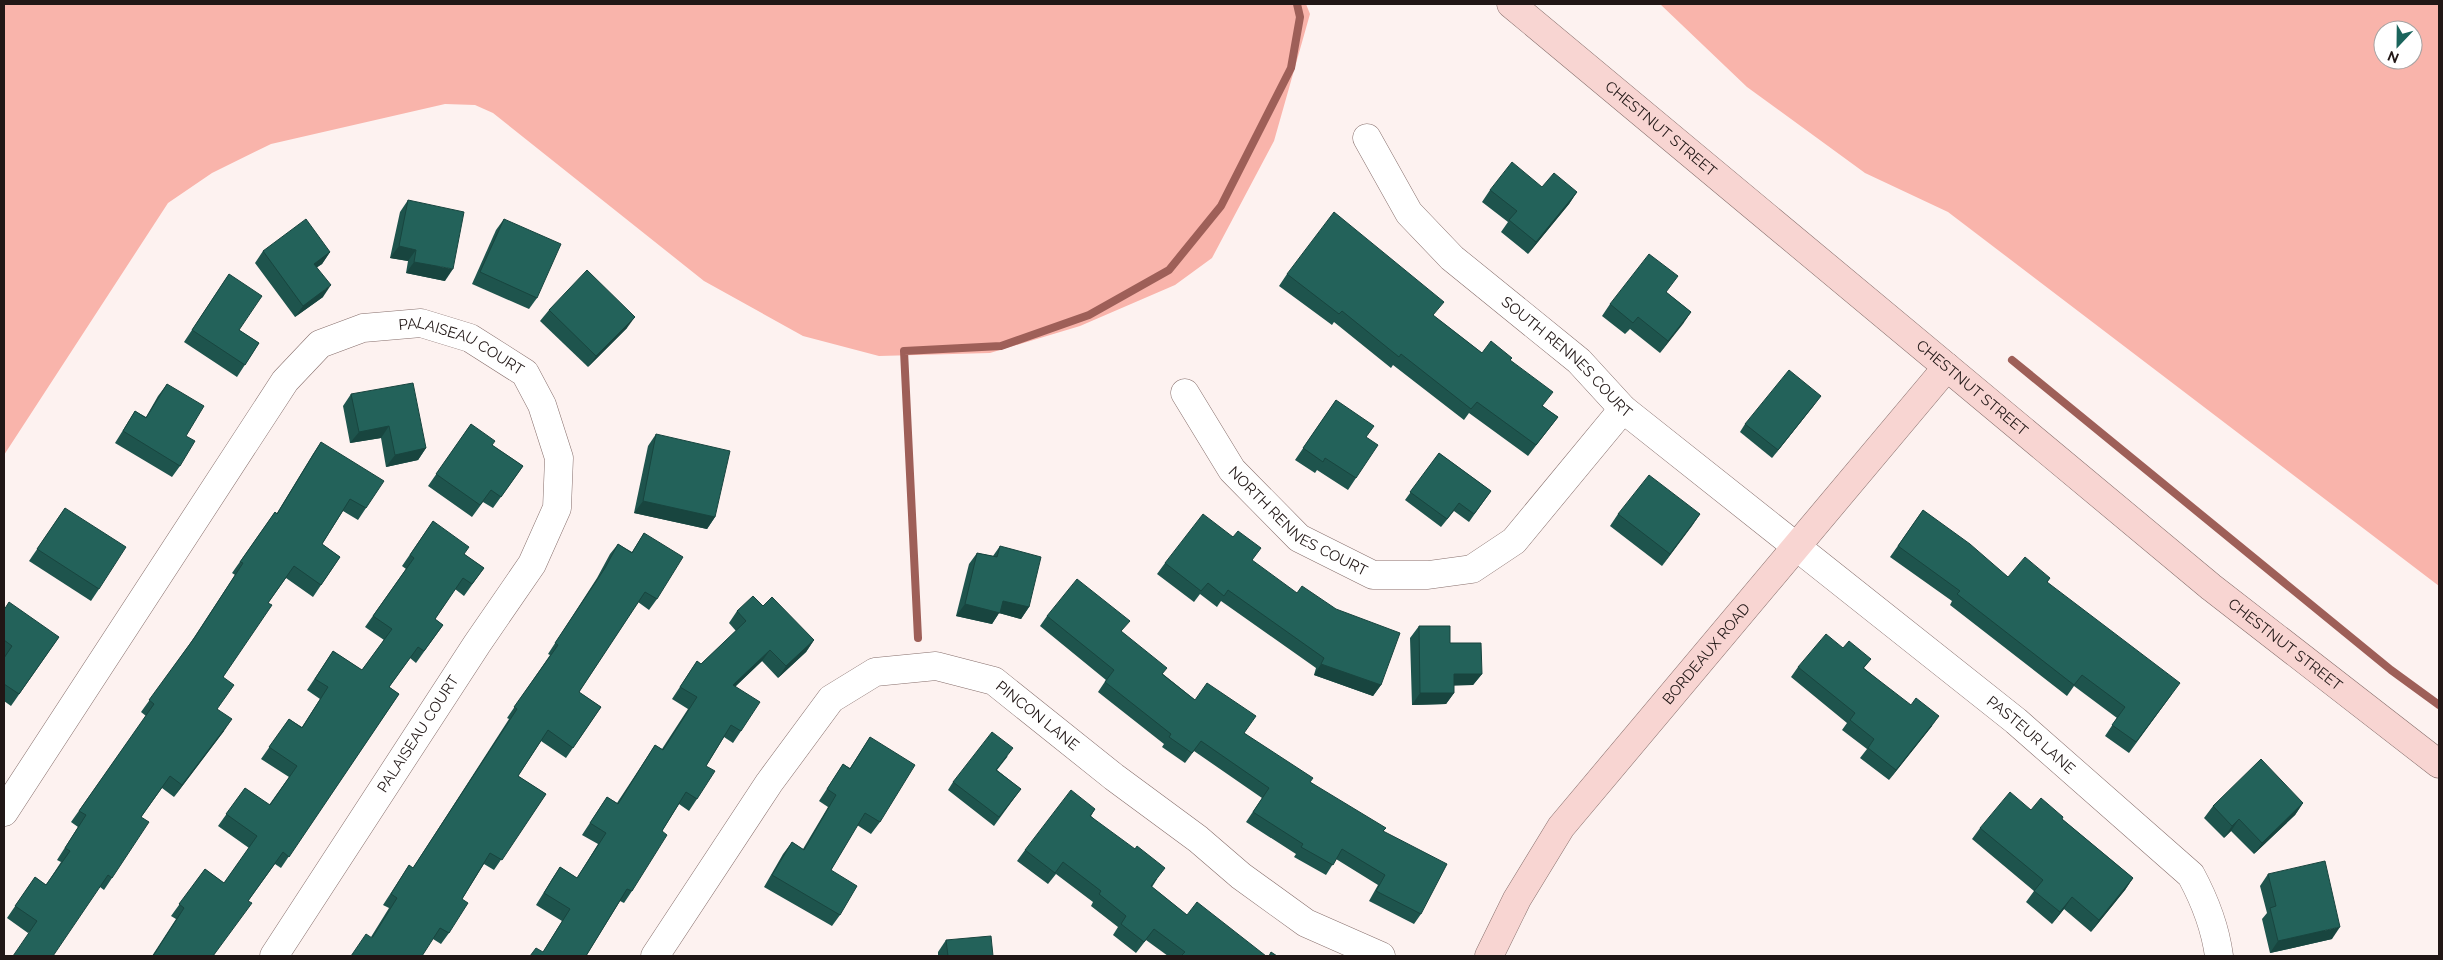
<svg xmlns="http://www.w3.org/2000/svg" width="2443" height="960" font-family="Raleway,sans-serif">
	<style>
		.green { fill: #f9b4ab; fill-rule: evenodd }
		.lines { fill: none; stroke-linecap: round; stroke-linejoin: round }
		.stream { stroke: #9e5f58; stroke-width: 8 }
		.street-casing { stroke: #876f6c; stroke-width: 29 }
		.secondary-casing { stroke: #876f6c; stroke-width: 29 }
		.street { stroke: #fff; stroke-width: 28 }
		.secondary { stroke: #f8d5d2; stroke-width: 28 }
		.wall { fill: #1e544d }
		.shaded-wall { fill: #18453f }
		.building { fill: #23625a; stroke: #18453f }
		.labels { text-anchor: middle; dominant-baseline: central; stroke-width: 5; stroke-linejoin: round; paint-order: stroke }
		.street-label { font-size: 15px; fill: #211716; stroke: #fff }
	</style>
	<rect width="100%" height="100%" fill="#fdf2f0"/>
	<g class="green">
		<path d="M4,4H1306L1310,14L1274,141L1212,258L1175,285L1080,326L990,353L879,356L803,336L704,281L493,113L475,105L445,104L271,144L212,173L168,203L4,455Z"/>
		<path d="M1660,4H2439V586L1948,212L1865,173L1747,87ZM2383,30H2413V60H2383Z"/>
	</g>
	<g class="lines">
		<g class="stream">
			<path d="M2012,360L2391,670L2439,705"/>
			<path d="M918,638L904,351L1001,346L1089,315L1169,270L1221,206L1291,68L1300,17L1297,4"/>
		</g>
		<g class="street-casing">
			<g id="street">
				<path id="s1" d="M1367,138L1409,213L1452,258L1579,361L1623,409L2016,721L2191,875C2205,901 2215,926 2219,956"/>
				<path id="s2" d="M1185,393L1232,470L1299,538L1373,575H1428L1472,569L1514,541L1623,409"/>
				<path id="s3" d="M4,812L285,381L320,344L363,328L421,323L470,338L525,373L542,405L559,458L557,508L532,564L477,644L274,956"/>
				<path id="s4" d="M655,956L769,783L831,699L875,672L936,666L994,681L1114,777L1198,839L1241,876L1306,923L1381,956"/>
			</g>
		</g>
		<g class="secondary-casing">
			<g id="secondary">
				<path id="s5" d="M1511,4L2211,587L2439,764"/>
				<path id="s6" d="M1489,956L1517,899L1561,827L1947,367"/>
			</g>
		</g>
		<use href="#street" class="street"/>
		<use href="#secondary" class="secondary"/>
	</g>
	<g class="wall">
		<path d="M1542,187L1577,192L1569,204L1528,254L1501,232L1508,222L1482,202L1490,190Z"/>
		<path d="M408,200L445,281L406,273L408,261L390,258L400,212Z"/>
		<path d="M504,219L537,298L529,309L472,284L496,230Z"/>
		<path d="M263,251L330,252L322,264L317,267L323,297L295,317L255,263Z"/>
		<path d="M229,274L239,330L259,343L237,377L184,342Z"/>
		<path d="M1287,274L1434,316L1482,353L1510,360L1543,406L1558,417L1528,456L1469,413L1464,420L1393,365L1391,368L1334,322L1332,325L1279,286Z"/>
		<path d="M1666,292L1691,312L1660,353L1630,329L1625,334L1602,316L1610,304Z"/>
		<path d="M549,310L627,328L588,367L540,321Z"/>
		<path d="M167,384L186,436L180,466L172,477L115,443L135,411L146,417L158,396Z"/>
		<path d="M351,394L426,448L418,460L386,467L381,438L350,443L343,406Z"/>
		<path d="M1336,400L1356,478L1348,490L1317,470L1315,473L1295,460Z"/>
		<path d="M1815,404L1772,458L1740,432L1745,424Z"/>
		<path d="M471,424L492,445L523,466L493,508L483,502L472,517L428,486Z"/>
		<path d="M656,434L715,517L707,529L634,513L648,446Z"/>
		<path d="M321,442L366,508L358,520L343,511L322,544L340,557L313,597L286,578L268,603L223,677L217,709L224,731L174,797L162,788L141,817L112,878L104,890L100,887L28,933L7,918L35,877L46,885L61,862L57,860L78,827L71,822L146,716L141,712L189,645L235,575L232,573L275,512L277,513L313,454Z"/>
		<path d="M1439,453L1491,491L1469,522L1454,511L1441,527L1405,500Z"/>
		<path d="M65,508L99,589L91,601L29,561Z"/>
		<path d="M1923,510L2008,577L2050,578L2047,582L2172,694L2129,753L2105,736L2117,718L2074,686L2067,696L1950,605L1952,601L1890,557Z"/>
		<path d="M1618,514H1700L1662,566L1610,526Z"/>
		<path d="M433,521L464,554L484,568L464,596L455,589L435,619L443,625L416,663L410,658L389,687L399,694L281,868L275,864L248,901L213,956H152L176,919L171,916L205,869L224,883L249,848L218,826L245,788L269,805L289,777L261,759L289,719L302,727L320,699L307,690L333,651L362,670L384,640L365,627L406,569L402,566Z"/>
		<path d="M644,533L657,599L649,610L638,602L579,692L601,707L566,758L541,741L518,776L546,794L494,870L484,864L462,899L449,933L441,944L433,939L371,937L389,908L383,905L409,865L413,868L509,719L507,718L550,655L548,654L597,578L610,554L618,544L632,552Z"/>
		<path d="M1233,537L1252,561L1381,685L1373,696L1314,675L1316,668L1221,601L1217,607L1200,594L1194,602L1157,574L1165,563Z"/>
		<path d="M1000,546L1029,607L1021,619L999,613L992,624L956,616L969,564L977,553L993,556Z"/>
		<path d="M763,606L814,640L806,652L778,678L762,661L736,686L741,731L733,743L724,737L706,766L697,799L689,811L679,804L662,831L632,891L624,903L620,901L586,956L543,952L562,921L536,905L552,879L560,867L577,878L598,844L582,835L599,809L607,797L617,803L655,745L662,749L688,709L672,699L689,673L697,661L701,664L736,631L729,623L737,611Z"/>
		<path d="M4,610L59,637L11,706L4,701Z"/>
		<path d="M1047,616L1122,632L1163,674L1195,700L1244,733L1310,782L1383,831L1421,914L1414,924L1369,901L1378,885L1336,859L1326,875L1294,857L1296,854L1246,822L1262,798L1194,751L1185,763L1162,747L1164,744L1098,692L1106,680L1040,626Z"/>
		<path d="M1419,626L1450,643L1482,674L1473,685H1454V693L1446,704L1412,705L1410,638Z"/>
		<path d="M1843,648L1871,659L1864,668L1932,726L1889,780L1860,758L1867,749L1842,730L1847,723L1791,677L1798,667Z"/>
		<path d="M870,737L880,822L871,834L857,825L831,870L840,915L832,926L764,887L783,854L792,842L803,849L828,807L819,801L843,764L850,768Z"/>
		<path d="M1008,756L997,770L1021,789L994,826L948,790L953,782Z"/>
		<path d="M2303,803L2295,815L2254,854L2231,831L2224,838L2204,818L2213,806Z"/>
		<path d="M1095,809L1091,816L1157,879L1152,887L1187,915L1266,956H1168L1146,940L1136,953L1113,935L1118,927L1091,906L1093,902L1056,874L1048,884L1017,861L1025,850Z"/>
		<path d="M2031,810L2062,819L2133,878L2125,890L2091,932L2064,909L2052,924L2026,902L2034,891L1972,839L1980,828Z"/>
		<path d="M2268,874L2332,939L2270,953L2262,919L2267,913L2260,886Z"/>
		<path d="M946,940L993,956H938V952Z"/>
	</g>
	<g class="shaded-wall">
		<path d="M1577,192L1569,204L1528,254L1536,242Z"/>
		<path d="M399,246L416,250L408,261L390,258Z"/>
		<path d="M330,252L322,264L306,275L314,264Z"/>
		<path d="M414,262L453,269L445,281L406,273Z"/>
		<path d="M331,285L323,297L295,317L303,306Z"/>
		<path d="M1691,312L1683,324L1660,353L1668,341Z"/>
		<path d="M635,317L627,328L588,367L596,356Z"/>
		<path d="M1821,396L1815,404L1772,458L1778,450Z"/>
		<path d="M389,426L381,438L350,443L359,432Z"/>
		<path d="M426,448L418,460L386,467L395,455Z"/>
		<path d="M643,501L715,517L707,529L634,513Z"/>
		<path d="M1700,514L1692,526L1662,566L1670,554Z"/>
		<path d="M1003,601L1029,607L1021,619L999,613L992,624L956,616L965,604Z"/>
		<path d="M814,640L806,652L778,678L786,666Z"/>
		<path d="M770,650L762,661L725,696L733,685Z"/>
		<path d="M1321,664L1381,685L1373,696L1314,675Z"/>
		<path d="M1454,674H1482L1473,685L1445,686Z"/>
		<path d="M1420,693H1454L1446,704L1412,705Z"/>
		<path d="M1939,716L1932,726L1889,780L1896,770Z"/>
		<path d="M232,719L224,731L174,797L182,785Z"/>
		<path d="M2303,803L2295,815L2254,854L2262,843Z"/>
		<path d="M2239,819L2231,831L2224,838L2232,826Z"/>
		<path d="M2133,878L2125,890L2091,932L2099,920Z"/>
		<path d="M2072,897L2064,909L2052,924L2060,912Z"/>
		<path d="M2340,927L2332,939L2270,953L2278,941Z"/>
	</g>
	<g class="building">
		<path d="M1512,162L1542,187L1554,173L1577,192L1536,242L1509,220L1517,211L1490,190Z"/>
		<path d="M408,200L464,212L453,269L414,262L416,250L399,246Z"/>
		<path d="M1334,212L1444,302L1433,315L1482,353L1491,341L1512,358L1510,360L1553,392L1542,406L1558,417L1536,445L1477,402L1471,409L1401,354L1399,357L1342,311L1339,314L1287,274Z"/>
		<path d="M306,219L330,252L314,264L331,285L303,306L263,251Z"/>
		<path d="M504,219L561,244L537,298L480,272Z"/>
		<path d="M1649,254L1678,276L1666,292L1691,312L1668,341L1638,317L1633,323L1610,304Z"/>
		<path d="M587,270L635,317L596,356L549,310Z"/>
		<path d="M229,274L262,296L239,330L259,343L245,365L192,330Z"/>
		<path d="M1789,370L1821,396L1778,450L1745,424Z"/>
		<path d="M413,383L426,448L395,455L389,426L359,432L351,394Z"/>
		<path d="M167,384L204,406L186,436L195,441L180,466L123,431L135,411L146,418Z"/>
		<path d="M1336,400L1374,426L1366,437L1378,445L1356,478L1325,458L1323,462L1303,448Z"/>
		<path d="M471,424L495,441L492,445L523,466L501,497L491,490L480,505L436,474Z"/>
		<path d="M656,434L730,451L715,517L643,501Z"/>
		<path d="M321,442L384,481L366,508L350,499L322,544L340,557L321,585L294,566L268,603L272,605L223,677L234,685L217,709L232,719L182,785L170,776L141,817L149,822L112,878L108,875L53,956H13L37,921L15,906L35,877L46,885L70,851L65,848L86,815L79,811L154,704L149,700L195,637L243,563L240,562L275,512L277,514Z"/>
		<path d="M1439,453L1491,491L1474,514L1459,503L1447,519L1410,492Z"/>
		<path d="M1649,475L1700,514L1670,554L1618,514Z"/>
		<path d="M65,508L126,547L99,589L37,549Z"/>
		<path d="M1923,510L1970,544L2008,577L2025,557L2050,578L2047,582L2180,683L2136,742L2112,725L2125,707L2082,675L2074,685L1957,594L1960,591L1898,546Z"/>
		<path d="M1203,514L1233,537L1238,531L1261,548L1252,560L1297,593L1302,586L1336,609L1400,633L1381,685L1321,664L1324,658L1228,590L1224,596L1208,583L1201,591L1165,563Z"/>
		<path d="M433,521L469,547L464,554L484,568L472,584L463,578L435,619L443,625L424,651L418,647L389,687L399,694L289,857L283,852L248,901L252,903L213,956H153L184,908L179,904L205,869L224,883L257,836L226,814L245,788L270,805L297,766L269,747L289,719L302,728L328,687L315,679L333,651L362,670L392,629L373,616L414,558L410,555Z"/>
		<path d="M644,533L683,557L657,599L645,592L579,692L601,707L573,748L548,730L518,776L546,794L502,860L490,853L462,899L468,903L449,933L440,928L422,956H351L366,934L372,938L397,898L391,894L409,865L413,868L517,709L514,707L558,645L555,643L605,568L618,544L632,553Z"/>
		<path d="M1000,546L1041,557L1029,607L1003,601L1000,613L965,604L977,553L997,557Z"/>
		<path d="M1077,579L1130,621L1121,631L1167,668L1162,674L1195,700L1207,683L1256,716L1244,733L1313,778L1310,782L1386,828L1383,831L1447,864L1421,914L1376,891L1385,875L1342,849L1333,865L1301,847L1303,844L1253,812L1269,788L1201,741L1192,753L1169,737L1171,734L1105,682L1114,670L1047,616Z"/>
		<path d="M753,596L763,606L772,597L814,640L786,666L770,650L733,685L760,702L741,731L731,725L706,766L715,771L697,799L686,792L662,831L667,835L632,891L627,889L586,956H530L536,948L543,952L570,909L544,893L560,867L577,878L606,833L590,823L607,797L618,804L655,745L663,750L697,697L680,687L697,661L701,664L746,621L737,611Z"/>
		<path d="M9,602L59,637L19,694L4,684V658L12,646L4,640V610Z"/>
		<path d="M1419,626H1450V643H1481L1482,674H1454V693H1420Z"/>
		<path d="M1826,634L1843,648L1849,641L1871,659L1863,668L1911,705L1916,698L1939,716L1896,770L1868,748L1874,739L1850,720L1855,713L1798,667Z"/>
		<path d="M992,732L1013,748L996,770L1021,789L999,817L953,782Z"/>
		<path d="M870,737L915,765L880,822L865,813L831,870L857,886L840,915L772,875L792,842L804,850L836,795L827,789L843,764L850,769Z"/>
		<path d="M2261,759L2303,803L2262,843L2239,819L2232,826L2213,806Z"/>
		<path d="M1071,790L1095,809L1090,816L1135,849L1137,846L1165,868L1151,886L1187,915L1197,902L1266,956H1181L1185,952L1154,929L1144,942L1121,924L1126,916L1099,894L1101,891L1063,862L1055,873L1025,850Z"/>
		<path d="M2010,792L2031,810L2041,798L2063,817L2062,819L2133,878L2099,920L2072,897L2060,912L2034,891L2043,880L1980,828Z"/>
		<path d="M2325,861L2340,927L2278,941L2270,908L2276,906L2268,874Z"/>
		<path d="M991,936L993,956H948L946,940Z"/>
		<path d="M1271,952L1277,956H1269Z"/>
	</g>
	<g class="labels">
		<g class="street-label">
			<text stroke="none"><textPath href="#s5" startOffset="195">CHESTNUT STREET</textPath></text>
			<text stroke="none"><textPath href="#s3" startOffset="715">PALAISEAU COURT</textPath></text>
			<text stroke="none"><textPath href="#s1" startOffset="300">SOUTH RENNES COURT</textPath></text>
			<text stroke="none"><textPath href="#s5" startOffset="600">CHESTNUT STREET</textPath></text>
			<text stroke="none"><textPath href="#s2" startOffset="175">NORTH RENNES COURT</textPath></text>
			<text stroke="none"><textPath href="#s5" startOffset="1005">CHESTNUT STREET</textPath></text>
			<text stroke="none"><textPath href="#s6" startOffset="374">BORDEAUX ROAD</textPath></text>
			<text stroke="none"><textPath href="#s4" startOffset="540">PINCON LANE</textPath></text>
			<text transform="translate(418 734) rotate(-57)">PALAISEAU COURT</text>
			<text stroke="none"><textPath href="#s1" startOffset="899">PASTEUR LANE</textPath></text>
		</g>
	</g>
	<rect width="2443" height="960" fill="none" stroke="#211716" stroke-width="10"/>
	<g transform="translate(2398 45) rotate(202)"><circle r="24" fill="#ffffff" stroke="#a6a2a2"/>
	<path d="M0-4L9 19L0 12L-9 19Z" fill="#1a645c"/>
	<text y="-8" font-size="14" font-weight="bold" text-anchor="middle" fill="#211716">N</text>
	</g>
</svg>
